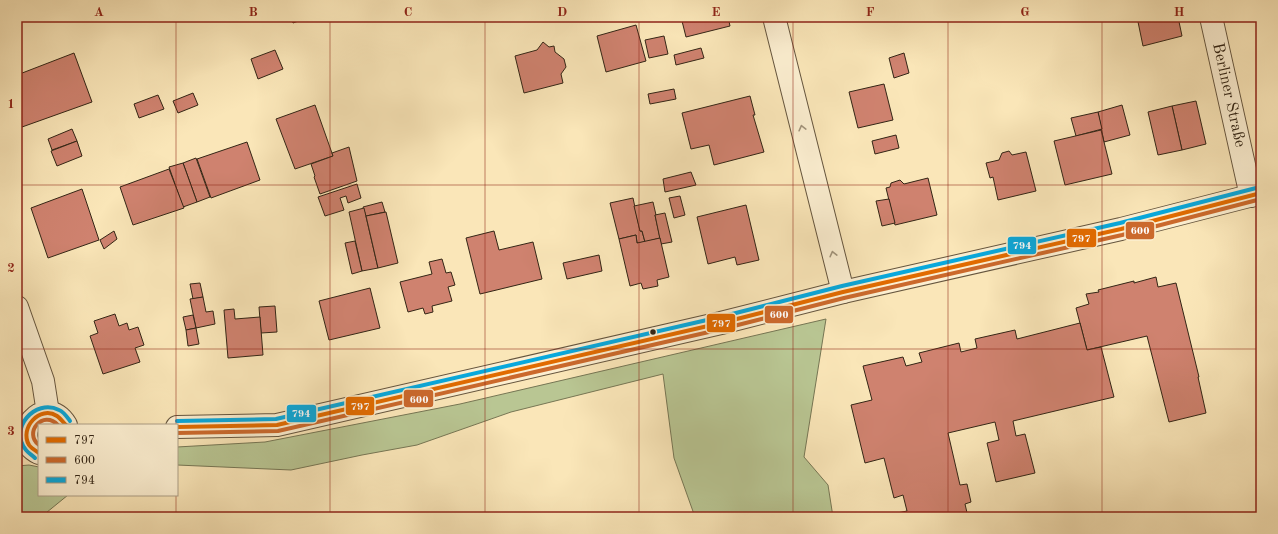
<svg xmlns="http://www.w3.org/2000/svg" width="1278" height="534" font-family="'Old Standard TT',serif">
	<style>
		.green { fill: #b9c693; stroke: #767654 }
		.building { fill: #cf826f; stroke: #332515 }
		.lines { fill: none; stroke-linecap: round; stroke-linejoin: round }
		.minor-casing { stroke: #65553e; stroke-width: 24 }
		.minor { stroke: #fcefd1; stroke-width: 22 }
		.bus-1-casing { stroke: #fcefd1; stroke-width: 7 }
		.bus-2-casing { stroke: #fcefd1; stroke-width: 7 }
		.bus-3-casing { stroke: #fcefd1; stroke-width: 7 }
		.bus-1 { stroke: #e16b00; stroke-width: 4 }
		.bus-2 { stroke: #cb692c; stroke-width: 4 }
		.bus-3 { stroke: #08a8dc; stroke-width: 4 }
		.oneway { stroke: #a2947c }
		.grid { fill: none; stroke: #8f2418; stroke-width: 1; stroke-opacity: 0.55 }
		.bus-dot { fill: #332515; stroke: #fcefd1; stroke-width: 1.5 }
		.labels { text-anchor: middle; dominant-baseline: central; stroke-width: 3.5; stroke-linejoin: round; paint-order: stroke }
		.street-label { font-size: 16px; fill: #332515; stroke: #fcefd1 }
		.line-badge { stroke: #fcefd1; stroke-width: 1.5 }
		.badge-label { font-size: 11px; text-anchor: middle; font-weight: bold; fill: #fff }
		.neatline { fill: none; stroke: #8f2418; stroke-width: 1.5 }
		.grid-label { font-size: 13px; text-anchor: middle; font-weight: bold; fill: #8f2418 }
	</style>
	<rect width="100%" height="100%" fill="#fae6b8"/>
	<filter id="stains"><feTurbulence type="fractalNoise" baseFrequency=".005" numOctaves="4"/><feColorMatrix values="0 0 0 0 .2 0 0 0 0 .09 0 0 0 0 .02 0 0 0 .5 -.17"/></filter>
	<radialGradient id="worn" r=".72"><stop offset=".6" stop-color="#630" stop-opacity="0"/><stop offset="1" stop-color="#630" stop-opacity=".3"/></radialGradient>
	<g class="green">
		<path d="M826,319L804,457L828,485L833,517H695L674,458L663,374L511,412L417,445L362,455L291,470L177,465V447L265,442L460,404Z"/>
		<path d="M29,465L39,467V495H68L41,517H17V466Z"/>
	</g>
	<g class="building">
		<path d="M42,17H53L43,21Z"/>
		<path d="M291,17H309L293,23Z"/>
		<path d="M681,17H728L730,26L686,37Z"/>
		<path d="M1137,17H1178L1182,36L1143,46Z"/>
		<path d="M636,25L646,61L606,72L597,36Z"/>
		<path d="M664,36L668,54L649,58L645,40Z"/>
		<path d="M543,42L549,47L554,46L555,52L564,59L566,67L561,74L563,83L524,93L515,56L537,50Z"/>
		<path d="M701,48L704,58L676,65L674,55Z"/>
		<path d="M275,50L283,69L258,79L251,59Z"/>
		<path d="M74,53L92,102L22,127L17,112V75Z"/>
		<path d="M904,53L909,73L894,78L889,58Z"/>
		<path d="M884,84L893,120L858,128L849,92Z"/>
		<path d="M674,89L676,99L650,104L648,94Z"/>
		<path d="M193,93L198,105L178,113L173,101Z"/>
		<path d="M158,95L164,109L139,118L134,104Z"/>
		<path d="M750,96L755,115H753L764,152L714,165L709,145L691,149L682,113Z"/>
		<path d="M1196,101L1206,144L1182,150L1172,106Z"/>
		<path d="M315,105L333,156L295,169L276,119Z"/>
		<path d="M1122,105L1130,135L1104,142L1098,112Z"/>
		<path d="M1172,106L1182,150L1158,155L1148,112Z"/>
		<path d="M1098,112L1102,129L1076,136L1071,118Z"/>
		<path d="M72,129L77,141L52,150L48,139Z"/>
		<path d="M1101,130L1112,174L1065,185L1054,141Z"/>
		<path d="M896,135L899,148L875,154L872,141Z"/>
		<path d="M77,141L82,156L57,166L51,151Z"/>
		<path d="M247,142L260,180L211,198L197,159Z"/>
		<path d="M349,147L357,181L320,194L314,177L315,176L311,164L333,156L332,153Z"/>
		<path d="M1009,151L1012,155L1026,152L1036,191L998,200L993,177L990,178L986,163L999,160L1002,153Z"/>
		<path d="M196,158L210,197L197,202L183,163Z"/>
		<path d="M183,163L197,202L183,207L169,167Z"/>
		<path d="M169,169L184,208L133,225L120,187Z"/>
		<path d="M691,172L696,185L665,192L663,179Z"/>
		<path d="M928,178L937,215L895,225L886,188L890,187L891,183L900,180L904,184Z"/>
		<path d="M357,184L361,198L348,203L346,196L340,198L344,210L325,216L318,197Z"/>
		<path d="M82,189L99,240L48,258L31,208Z"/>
		<path d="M680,196L685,215L674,218L669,198Z"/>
		<path d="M633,198L640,231H642L645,242L637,243L636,235L619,239L610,203Z"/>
		<path d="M889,199L895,223L882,226L876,201Z"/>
		<path d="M382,202L385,212L366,216L363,207Z"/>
		<path d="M653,202L656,215H655L660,238L645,242L642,231H640L634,206Z"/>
		<path d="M746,205L759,260L737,265L735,257L708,264L697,217Z"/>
		<path d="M364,208L378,268L362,271L349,212Z"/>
		<path d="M386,212L398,263L378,268L366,216Z"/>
		<path d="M665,213L672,242L661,244L655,215Z"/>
		<path d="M114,231L117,239L104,249L100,240Z"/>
		<path d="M494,231L499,250L533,242L542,279L480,294L466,238Z"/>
		<path d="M636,235L637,243L660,238L669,277L657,280L658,286L643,289L641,283L630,286L619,239Z"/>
		<path d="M355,241L362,271L352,274L345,243Z"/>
		<path d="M599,255L602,271L567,279L563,263Z"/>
		<path d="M442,259L446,273L451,272L455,285L448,287L452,301L432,306L433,312L425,314L423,308L408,312L400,282L432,274L429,262Z"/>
		<path d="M1156,277L1158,287L1176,283L1199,377H1198L1206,413L1169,422L1147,336L1087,350L1076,308L1089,304L1086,294L1099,292L1098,290L1134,281V283Z"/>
		<path d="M200,283L203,297L193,299L190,284Z"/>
		<path d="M370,288L380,328L329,340L319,301Z"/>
		<path d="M203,297L206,312L213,311L215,324L196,328L190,299Z"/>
		<path d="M275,306L277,332L261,333L259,307Z"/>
		<path d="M234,309L235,319L260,317L263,355L228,358L224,310Z"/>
		<path d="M115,314L119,326L127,323L129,330L138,327L144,345L135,348L140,362L103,374L90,336L98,333L94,321Z"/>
		<path d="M193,315L196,328L186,330L183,317Z"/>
		<path d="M1080,323L1087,350L1101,347L1114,397L1013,421L1016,436L1025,434L1035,473L996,482L987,443L999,440L995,422L948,433L960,485L967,484L971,502L965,504L968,517H898L897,513L907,511L903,495L894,498L884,458L865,463L851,405L872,400L863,366L903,357L906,366L922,362L919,353L959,343L961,352L977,348L975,339L1015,330L1017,339Z"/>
		<path d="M196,328L199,344L188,346L186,330Z"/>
	</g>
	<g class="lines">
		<g class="minor-casing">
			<g id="minor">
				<path d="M774,17L843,292"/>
				<path id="s1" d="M1211,17L1251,196"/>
				<path d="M17,307L43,381L48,413"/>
				<path d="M177,427L277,425L721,323L843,292L1121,229L1261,193"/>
				<path d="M39,453C6,437 45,391 66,425"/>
			</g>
		</g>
		<use href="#minor" class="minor"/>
		<g class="bus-1-casing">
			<g id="bus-1">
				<path d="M177,427L277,425L721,323L843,292L1121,229L1261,193"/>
				<path d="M39,453C36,451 31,448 29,445C19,428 40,405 57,416C60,418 63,422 66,425"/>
			</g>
		</g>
		<g class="bus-2-casing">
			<g id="bus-2">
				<path d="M177,433L278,431L722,329L844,298L1122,235L1261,199"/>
				<path d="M39,445C23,433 43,409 58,425"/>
			</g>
		</g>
		<g class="bus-3-casing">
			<g id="bus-3">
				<path d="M177,421L276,419L720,317L842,286L1120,223L1260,187"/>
				<path d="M35,458C32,455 28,453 26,450C8,429 35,398 59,410C64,412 67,417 70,421"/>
			</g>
		</g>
		<use href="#bus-1" class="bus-1"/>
		<use href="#bus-2" class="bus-2"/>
		<use href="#bus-3" class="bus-3"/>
	</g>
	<defs><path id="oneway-chevron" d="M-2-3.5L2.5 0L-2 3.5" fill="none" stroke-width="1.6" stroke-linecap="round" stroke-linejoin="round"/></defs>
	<g class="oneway">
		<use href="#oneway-chevron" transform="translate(802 128) rotate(-104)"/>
		<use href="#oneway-chevron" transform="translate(833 254) rotate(-104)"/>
	</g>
	<path class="grid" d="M176,17V425M330,17V517M485,17V517M639,17V517M793,17V517M948,17V517M1102,17V517M17,185H1261M17,349H1261M176,495V517"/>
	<circle class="bus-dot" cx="653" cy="332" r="3.5"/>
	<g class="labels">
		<g class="street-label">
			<text stroke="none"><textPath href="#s1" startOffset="80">Berliner Straße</textPath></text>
		</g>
	</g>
	<g class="line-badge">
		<rect x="1125" y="221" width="30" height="19" rx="4" fill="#cb692c"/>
		<rect x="1066" y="228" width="31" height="20" rx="4" fill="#e16b00"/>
		<rect x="1007" y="236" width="30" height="19" rx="4" fill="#08a8dc"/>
		<rect x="764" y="305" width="30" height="19" rx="4" fill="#cb692c"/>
		<rect x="706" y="313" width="30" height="20" rx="4" fill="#e16b00"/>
		<rect x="403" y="389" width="31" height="19" rx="4" fill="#cb692c"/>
		<rect x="345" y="396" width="30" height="20" rx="4" fill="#e16b00"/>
		<rect x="286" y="404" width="31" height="19" rx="4" fill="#08a8dc"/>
	</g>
	<g class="badge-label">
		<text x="1140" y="234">600</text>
		<text x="1081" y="242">797</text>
		<text x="1022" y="249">794</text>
		<text x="779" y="318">600</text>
		<text x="721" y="327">797</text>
		<text x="419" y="403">600</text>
		<text x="360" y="410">797</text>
		<text x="301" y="417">794</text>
	</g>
	<rect width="1278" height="534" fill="none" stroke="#fae6b8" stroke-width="44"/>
	<rect x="38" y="424" width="140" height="72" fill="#fcefd1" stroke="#ac9e86"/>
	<rect x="46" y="437" width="20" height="6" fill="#e16b00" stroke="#ac9e86"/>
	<text x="74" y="444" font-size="12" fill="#332515">797</text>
	<rect x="46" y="457" width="20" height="6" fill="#cb692c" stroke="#ac9e86"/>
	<text x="74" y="464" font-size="12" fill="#332515">600</text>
	<rect x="46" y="477" width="20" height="6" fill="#08a8dc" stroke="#ac9e86"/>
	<text x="74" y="484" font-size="12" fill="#332515">794</text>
	<rect x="22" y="22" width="1234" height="490" class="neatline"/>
	<g class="grid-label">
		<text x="99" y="16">A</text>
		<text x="253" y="16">B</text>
		<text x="408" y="16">C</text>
		<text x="562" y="16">D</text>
		<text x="716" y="16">E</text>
		<text x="870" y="16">F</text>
		<text x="1025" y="16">G</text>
		<text x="1179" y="16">H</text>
		<text x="11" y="108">1</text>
		<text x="11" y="272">2</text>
		<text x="11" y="435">3</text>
	</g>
	<rect width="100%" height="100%" filter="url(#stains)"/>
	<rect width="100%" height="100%" fill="url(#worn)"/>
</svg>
